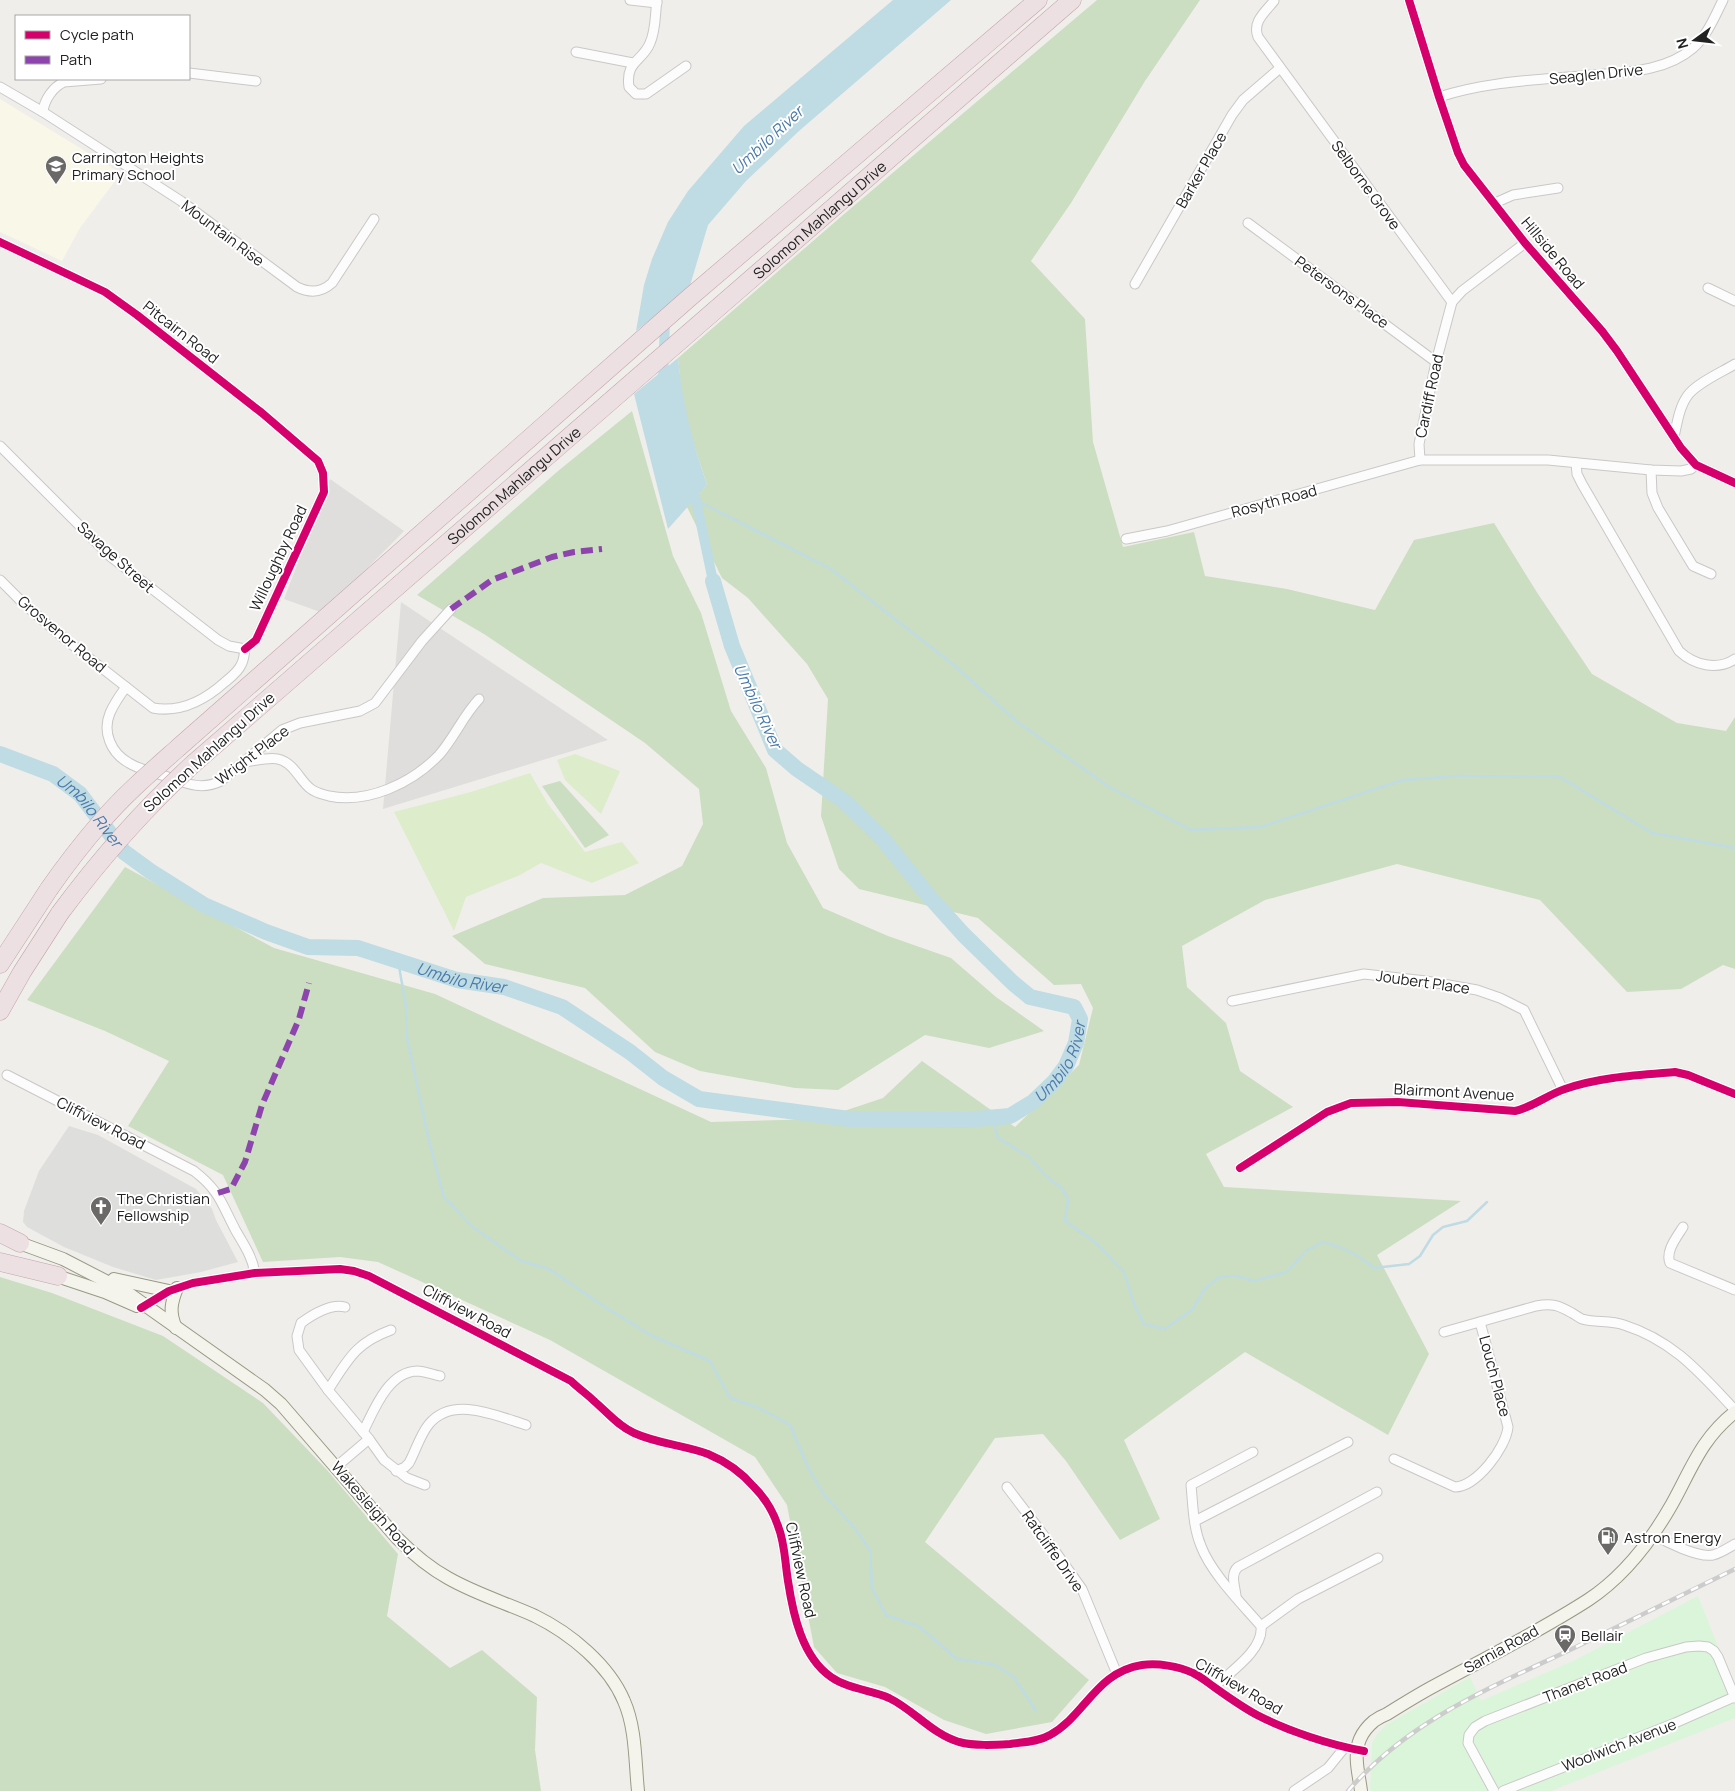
<svg xmlns="http://www.w3.org/2000/svg" width="1735" height="1791" font-family="Manrope,sans-serif">
	<style>
		.residential { fill: #dfdedc }
		.education { fill: #f8f7e8 }
		.religious { fill: #dededc }
		.grass { fill: #ddeccb }
		.forest { fill: #cbdec1 }
		.park { fill: #daf5da }
		.water { fill: #bfdbe3 }
		.lines { fill: none; stroke-linecap: round; stroke-linejoin: round }
		.stream { stroke: #bfdbe3; stroke-width: 2.5 }
		.canal { stroke: #bfdbe3; stroke-width: 10 }
		.river { stroke: #bfdbe3; stroke-width: 16 }
		.street-casing { stroke: #c9c8c7; stroke-width: 11 }
		.secondary-casing { stroke: #999a82; stroke-width: 14 }
		.highway-casing { stroke: #c5a2ac; stroke-width: 19 }
		.street { stroke: #fdfcfc; stroke-width: 9 }
		.secondary { stroke: #f4f4ed; stroke-width: 12 }
		.highway { stroke: #ece0e2; stroke-width: 18 }
		.rail-casing { stroke: #ccc; stroke-width: 4.5 }
		.rail { stroke: #fff; stroke-width: 2.5; stroke-dasharray: 8; stroke-linecap: butt }
		.highway-bridge-casing { stroke: #c5a2ac; stroke-width: 19; stroke-linecap: butt }
		.highway-bridge { stroke: #ece0e2; stroke-width: 18 }
		.quiet { stroke: #8e44ad; stroke-width: 6; stroke-dasharray: 12 6; stroke-linecap: butt }
		.cycleway-casing { stroke: #fff; stroke-width: 11 }
		.cycleway { stroke: #d6006c; stroke-width: 8 }
		.labels { text-anchor: middle; dominant-baseline: central; stroke-width: 4; stroke-linejoin: round; paint-order: stroke }
		.street-label { font-size: 15px; fill: #222; stroke: #fff }
		.poi-label { font-size: 15px; fill: #222; stroke: #fff; text-anchor: start }
		.water-label { font-size: 16px; font-style: italic; fill: #4a7aab; stroke: #fff }
	</style>
	<rect width="100%" height="100%" fill="#f0eeeb"/>
	<g class="residential">
		<path d="M330,479L404,531L323,613L284,599Z"/>
		<path d="M401,602L608,740L383,809Z"/>
	</g>
	<path class="education" d="M0,99L121,173L80,228L62,261L0,232Z"/>
	<path class="religious" d="M69,1126L98,1135L196,1189L212,1209L216,1220L238,1262L201,1272L156,1280L113,1267L64,1247L27,1227L23,1222L24,1211L39,1171Z"/>
	<g class="grass">
		<path d="M575,754L620,771L601,814L565,780L557,760Z"/>
		<path d="M530,773L548,804L585,852L622,842L639,863L592,883L541,863L520,875L466,897L454,931L394,812L471,792Z"/>
	</g>
	<g class="forest">
		<path d="M1097,0H1200L1145,81L1071,203L1031,261L1085,319L1093,442L1123,547L1194,532L1205,576L1287,589L1375,610L1414,540L1494,523L1538,594L1592,674L1677,723L1726,731L1735,717V969L1723,965L1681,989L1627,992L1540,900L1397,864L1265,900L1182,946L1187,987L1226,1023L1240,1071L1293,1107L1206,1154L1224,1187L1461,1201L1377,1255L1429,1354L1388,1435L1245,1352L1124,1440L1160,1519L1120,1540L1066,1461L1043,1434L995,1438L925,1542L1089,1680L1052,1722L986,1734L944,1720L885,1687L837,1673L814,1647L787,1505L755,1457L550,1340L378,1262L340,1257L263,1262L223,1175L128,1126L169,1061L105,1031L27,1000L125,867L274,948L435,994L711,1122L820,1119L883,1098L922,1061L1015,1127L1079,1065L1093,1008L1081,984L1054,985L978,918L859,889L839,869L821,816L828,699L807,664L748,598L722,578L687,507L707,485L689,429L681,388L678,358L843,215Z"/>
		<path d="M632,411L673,556L701,613L731,711L766,768L787,843L823,908L888,936L951,958L996,997L1044,1031L989,1048L925,1035L838,1090L795,1088L700,1071L655,1052L585,988L485,964L452,936L543,898L625,895L682,866L703,824L699,789L645,743L484,634L417,595L558,471Z"/>
		<path d="M560,781L609,835L585,848L542,786Z"/>
		<path d="M0,1277L52,1293L163,1336L263,1403L327,1470L398,1554L387,1616L450,1668L482,1650L537,1697L535,1750L541,1791H0Z"/>
	</g>
	<path class="park" d="M1698,1596L1735,1689V1718L1551,1791H1370L1372,1743L1377,1734L1386,1725L1470,1677L1481,1701L1575,1660Z"/>
	<g class="water">
		<path d="M893,0H951L799,131L746,181L708,225L689,289L636,331L644,285L652,259L668,222L688,191L744,126Z"/>
		<path d="M678,358C682,402 693,443 707,485L668,529L634,394Z"/>
	</g>
	<g class="lines">
		<g class="stream">
			<path d="M696,500L831,569L955,666L1016,721L1109,787L1191,830L1261,827L1403,780L1459,776L1560,777L1652,833L1735,848"/>
			<path d="M398,961L406,1006L407,1037L429,1141L444,1197L473,1227L521,1261L549,1269L602,1305L652,1336L710,1361L730,1398L759,1408L790,1425L808,1467L824,1495L853,1526L870,1550L872,1588L886,1615L920,1627L957,1659L993,1664L1014,1677L1036,1711"/>
			<path d="M992,1118L998,1138L1029,1157L1046,1176L1063,1189L1068,1200L1065,1221L1095,1242L1124,1272L1134,1304L1144,1324L1165,1329L1192,1310L1205,1289L1219,1277L1236,1276L1254,1281L1287,1272L1306,1251L1323,1242C1343,1247 1358,1254 1374,1268L1409,1264L1420,1256L1433,1235L1443,1227L1467,1221L1487,1202"/>
		</g>
		<g class="canal">
			<path d="M663,383L665,318"/>
			<path d="M692,486L696,500L713,581"/>
		</g>
		<path class="river" id="s1" d="M0,754L53,774L80,794L124,852L150,871L204,905L266,932L308,947L358,948L457,980L504,987L562,1007L630,1052L663,1078L699,1099L849,1119L965,1120L1010,1116L1033,1102L1054,1082L1066,1066L1076,1043L1080,1019L1074,1007L1030,997L1013,983L963,934L928,895L882,838L844,801L797,769L775,750L732,646L713,581"/>
		<g class="street-casing">
			<g id="street">
				<path d="M630,0L657,3"/>
				<path d="M657,0C655,14 656,30 650,43C643,61 625,61 629,87L636,94H646L686,66"/>
				<path d="M1409,0L1439,97L1458,153L1464,165L1525,243L1602,331L1617,351L1681,448L1696,465L1735,483"/>
				<path d="M1274,1C1265,12 1252,22 1258,37L1452,302"/>
				<path d="M576,52L633,63"/>
				<path d="M189,73L256,81"/>
				<path d="M0,87L43,112L181,201L297,287C309,293 321,293 332,283L374,219"/>
				<path d="M1439,97C1485,82 1533,80 1581,76C1618,72 1663,74 1693,48C1707,36 1715,16 1723,0"/>
				<path d="M43,112C44,100 53,87 64,82L101,79"/>
				<path d="M1495,203L1513,195L1558,188"/>
				<path d="M1248,223L1436,362"/>
				<path d="M0,242L105,292L137,315L262,413L318,461L323,473L324,492L256,640L245,649"/>
				<path d="M1525,243L1462,291L1452,302L1436,362L1419,444L1420,460H1548L1651,470L1681,471L1691,469L1696,465"/>
				<path d="M1135,284L1232,115L1243,100L1280,68"/>
				<path d="M1708,288L1735,301"/>
				<path d="M1674,437C1677,424 1679,407 1688,395C1697,383 1722,372 1735,364"/>
				<path d="M0,446L111,557L218,640L229,646L245,649"/>
				<path d="M1576,463L1577,474L1582,484L1679,651C1694,665 1717,671 1735,659"/>
				<path d="M1651,470L1652,493L1658,508L1693,566L1711,574"/>
				<path d="M1126,539L1167,531L1420,460"/>
				<path d="M0,580L23,603L66,640L153,708C180,713 205,700 225,682C231,677 238,672 241,665C244,660 244,655 245,649"/>
				<path d="M126,687C120,695 114,704 110,713C102,732 111,753 129,763C140,770 153,772 165,776C185,783 201,791 221,781L282,730L300,723L360,711L375,703L422,641L451,609"/>
				<path d="M245,762C267,759 281,752 296,772C301,778 305,785 311,789C316,793 322,794 329,796C368,804 412,783 439,755C454,738 463,716 479,699"/>
				<path d="M1232,1001L1364,974L1426,981L1477,990L1500,998L1524,1010L1563,1090"/>
				<path d="M7,1075L194,1171C220,1191 221,1203 236,1231C244,1245 252,1256 255,1273"/>
				<path d="M1240,1168L1327,1112L1351,1103L1398,1102L1515,1111C1533,1107 1547,1095 1565,1089C1599,1077 1639,1075 1675,1072L1688,1075L1735,1094"/>
				<path d="M1683,1227C1677,1237 1665,1251 1670,1263L1735,1290"/>
				<path d="M345,1307C330,1303 312,1315 301,1323L297,1336L299,1350L328,1390L369,1439L384,1460L407,1478L425,1485"/>
				<path d="M142,1308L169,1291L193,1283L255,1273L340,1269L354,1271L369,1276L571,1381C578,1388 587,1394 594,1401C607,1412 618,1426 634,1433C658,1444 684,1445 708,1454C725,1461 742,1473 754,1487C765,1498 773,1511 778,1526C785,1543 785,1563 788,1581C793,1614 802,1657 831,1677C848,1689 871,1690 889,1698C914,1710 932,1734 959,1742C975,1746 993,1745 1010,1744C1023,1742 1038,1742 1050,1735C1085,1716 1096,1672 1142,1665C1158,1663 1178,1666 1193,1673C1200,1676 1207,1682 1214,1687C1228,1697 1242,1707 1257,1715C1288,1731 1330,1745 1364,1751"/>
				<path d="M1444,1332L1536,1306C1552,1303 1558,1305 1572,1313C1576,1315 1579,1318 1582,1319C1596,1323 1610,1320 1624,1325C1674,1341 1700,1373 1735,1410"/>
				<path d="M328,1390C348,1360 355,1343 391,1330"/>
				<path d="M363,1432C374,1410 388,1372 417,1371C425,1371 433,1375 440,1376"/>
				<path d="M1394,1459L1455,1487C1476,1487 1506,1448 1508,1427L1480,1322"/>
				<path d="M336,1467L369,1439"/>
				<path d="M396,1471L405,1467L409,1463C416,1450 420,1435 429,1424C453,1395 497,1416 526,1425"/>
				<path d="M1007,1487L1045,1537L1082,1589L1117,1674"/>
				<path d="M1195,1521L1348,1442"/>
				<path d="M1653,1534C1666,1542 1698,1558 1713,1555C1721,1553 1728,1548 1735,1544"/>
				<path d="M1236,1596C1235,1586 1230,1574 1238,1567L1377,1492"/>
				<path d="M1261,1626L1298,1599L1378,1558"/>
				<path d="M1214,1687C1230,1672 1264,1650 1261,1626C1242,1604 1211,1573 1201,1546C1193,1527 1193,1505 1191,1485L1253,1452"/>
				<path d="M1294,1791L1328,1768L1345,1747"/>
				<path d="M1494,1791L1468,1743L1469,1735L1475,1727L1485,1721L1646,1658L1686,1647L1699,1646L1708,1647L1714,1651L1718,1657L1735,1698"/>
				<path d="M1503,1791L1675,1723L1734,1697"/>
			</g>
		</g>
		<g class="secondary-casing">
			<g id="secondary">
				<path d="M14,1241L63,1259L125,1291L265,1390L281,1404L397,1538C413,1554 428,1567 448,1578C476,1594 506,1603 535,1616C570,1633 609,1665 624,1701C636,1728 635,1762 638,1791"/>
				<path d="M51,1274L105,1292L137,1306"/>
				<path d="M114,1279L169,1291"/>
				<path d="M176,1328C169,1313 171,1303 177,1288"/>
				<path d="M1361,1791C1359,1774 1353,1756 1360,1739C1363,1732 1368,1726 1374,1721C1378,1718 1382,1716 1387,1714C1403,1704 1419,1694 1436,1685C1486,1658 1540,1631 1588,1600C1623,1577 1651,1541 1672,1504C1692,1468 1701,1439 1735,1412"/>
			</g>
		</g>
		<g class="highway-casing">
			<g id="highway">
				<path d="M179,747L689,298L1038,0"/>
				<path id="s2" d="M193,764L1072,0"/>
				<path d="M0,964L49,889"/>
				<path d="M0,1011L22,972L60,913"/>
				<path d="M0,1233L20,1243"/>
				<path d="M0,1262L58,1276"/>
			</g>
		</g>
		<use href="#street" class="street"/>
		<use href="#secondary" class="secondary"/>
		<use href="#highway" class="highway"/>
		<g class="rail-casing">
			<path id="rail" d="M1348,1791C1409,1720 1492,1687 1574,1648C1628,1622 1681,1595 1735,1569"/>
		</g>
		<use href="#rail" class="rail"/>
		<g class="highway-bridge-casing">
			<g id="highway-bridge">
				<path d="M49,889C65,866 82,844 101,822C124,795 152,771 179,747"/>
				<path d="M60,913C100,859 144,809 193,764"/>
			</g>
		</g>
		<use href="#highway-bridge" class="highway-bridge"/>
		<g class="quiet">
			<path d="M451,609L492,580L552,557L574,552L602,549"/>
			<path d="M218,1193L231,1189L245,1162L262,1105L299,1019L309,983"/>
		</g>
		<g class="cycleway-casing">
			<g id="cycleway">
				<path d="M1409,0L1439,97L1458,153L1464,165L1525,243L1602,331L1617,351L1681,448L1696,465L1735,483"/>
				<path d="M0,242L105,292L137,315L262,413L318,461L323,473L324,492L256,640L245,649"/>
				<path d="M1240,1168L1327,1112L1351,1103L1398,1102L1515,1111C1533,1107 1547,1095 1565,1089C1599,1077 1639,1075 1675,1072L1688,1075L1735,1094"/>
				<path d="M141,1308L169,1291L193,1283L255,1273L340,1269L354,1271L369,1276L571,1381C578,1388 587,1394 594,1401C607,1412 618,1426 634,1433C658,1444 684,1445 708,1454C725,1461 742,1473 754,1487C765,1498 773,1511 778,1526C785,1543 785,1563 788,1581C793,1614 802,1657 831,1677C848,1689 871,1690 889,1698C914,1710 932,1734 959,1742C975,1746 993,1745 1010,1744C1023,1742 1038,1742 1050,1735C1085,1716 1096,1672 1142,1665C1158,1663 1178,1666 1193,1673C1200,1676 1207,1682 1214,1687C1228,1697 1242,1707 1257,1715C1288,1731 1330,1745 1364,1751"/>
			</g>
		</g>
		<use href="#cycleway" class="cycleway"/>
	</g>
	<defs>
		<g id="school-pin" transform="scale(1.125)"><path d="M0 17L-7.5 6A9.5 9.5 0 1 1 7.5 6Z" fill="#6a6968" stroke="#fff"/><path d="M0-5L7-2L0 1L-7-2ZM-4 1L0 2.5L4 1V4Q0 6-4 4Z" fill="#fff"/></g>
		<g id="church-pin" transform="scale(1.125)"><path d="M0 17L-7.5 6A9.5 9.5 0 1 1 7.5 6Z" fill="#6a6968" stroke="#fff"/><path d="M-1.2-6h2.4v3.5h3.3v2.4h-3.3V6h-2.4V-.1h-3.3v-2.4h3.3Z" fill="#fff"/></g>
		<g id="fuel-pin" transform="scale(1.125)"><path d="M0 17L-7.5 6A9.5 9.5 0 1 1 7.5 6Z" fill="#6a6968" stroke="#fff"/><path d="M-5.5-6h7V0h2V4h1.3V-2.5L3-4.5l.8-.8L6-3V5H2.5V1h-1V6h-7ZM-4.2-4.7v3.2H.2V-4.7Z" fill="#fff"/></g>
		<g id="station-pin" transform="scale(1.125)"><path d="M0 17L-7.5 6A9.5 9.5 0 1 1 7.5 6Z" fill="#6a6968" stroke="#fff"/><path d="M-3-6H3Q5-6 5-4V2Q5 4 3 4L4.5 6H3L1.5 4h-3L-3 6H-4.5L-3 4Q-5 4-5 2V-4Q-5-6-3-6ZM-3.5-4v3h7v-3ZM-3.5 1v1.5H-2V1ZM2 1v1.5H3.5V1Z" fill="#fff"/></g>
	</defs>
	<g fill-rule="evenodd">
		<use href="#school-pin" x="56" y="166"/>
		<use href="#church-pin" x="101" y="1207"/>
		<use href="#fuel-pin" x="1608" y="1537"/>
		<use href="#station-pin" x="1565" y="1635"/>
	</g>
	<g class="labels">
		<g class="street-label">
			<text transform="translate(1596 74) rotate(-6)">Seaglen Drive</text>
			<text transform="translate(1201 170) rotate(-60)">Barker Place</text>
			<text transform="translate(1366 185) rotate(54)">Selborne Grove</text>
			<text stroke="none"><textPath href="#s2" startOffset="830">Solomon Mahlangu Drive</textPath></text>
			<text transform="translate(223 233) rotate(37)">Mountain Rise</text>
			<text transform="translate(1553 253) rotate(50)">Hillside Road</text>
			<text transform="translate(1342 292) rotate(36)">Petersons Place</text>
			<text transform="translate(181 332) rotate(38)">Pitcairn Road</text>
			<text transform="translate(1429 396) rotate(-78)">Cardiff Road</text>
			<text stroke="none"><textPath href="#s2" startOffset="425">Solomon Mahlangu Drive</textPath></text>
			<text transform="translate(1274 501) rotate(-15)">Rosyth Road</text>
			<text transform="translate(116 557) rotate(42)">Savage Street</text>
			<text transform="translate(278 558) rotate(-65)">Willoughby Road</text>
			<text transform="translate(62 634) rotate(40)">Grosvenor Road</text>
			<text transform="translate(209 752) rotate(-42)">Solomon Mahlangu Drive</text>
			<text transform="translate(252 755) rotate(-37)">Wright Place</text>
			<text transform="translate(1423 982) rotate(8)">Joubert Place</text>
			<text transform="translate(1454 1092) rotate(3)">Blairmont Avenue</text>
			<text transform="translate(101 1123) rotate(27)">Cliffview Road</text>
			<text transform="translate(467 1311) rotate(28)">Cliffview Road</text>
			<text transform="translate(1495 1376) rotate(75)">Louch Place</text>
			<text transform="translate(373 1508) rotate(49)">Wakesleigh Road</text>
			<text transform="translate(1053 1551) rotate(55)">Ratcliffe Drive</text>
			<text transform="translate(801 1570) rotate(78)">Cliffview Road</text>
			<text transform="translate(1501 1649) rotate(-29)">Sarnia Road</text>
			<text transform="translate(1585 1682) rotate(-21)">Thanet Road</text>
			<text transform="translate(1239 1686) rotate(30)">Cliffview Road</text>
			<text transform="translate(1619 1745) rotate(-21)">Woolwich Avenue</text>
		</g>
		<g class="poi-label">
			<text x="72" y="157">Carrington Heights<tspan x="72" dy="17">Primary School</tspan></text>
			<text x="117" y="1198">The Christian<tspan x="117" dy="17">Fellowship</tspan></text>
			<text x="1624" y="1537">Astron Energy</text>
			<text x="1581" y="1635">Bellair</text>
		</g>
		<g class="water-label">
			<text transform="translate(767 140) rotate(-43)">Umbilo River</text>
			<text transform="translate(758 706) rotate(65)">Umbilo River</text>
			<text stroke="none"><textPath href="#s1" startOffset="109">Umbilo River</textPath></text>
			<text stroke="none"><textPath href="#s1" startOffset="529">Umbilo River</textPath></text>
			<text stroke="none"><textPath href="#s1" startOffset="1189">Umbilo River</textPath></text>
		</g>
	</g>
	<rect x="15" y="15" width="175" height="65" fill="#ffffff" stroke="#a7a7a7"/>
	<rect x="25" y="31" width="25" height="8" fill="#d6006c" stroke="#a7a7a7"/>
	<text x="60" y="40" font-size="15" fill="#222222">Cycle path</text>
	<rect x="25" y="56" width="25" height="8" fill="#8e44ad" stroke="#a7a7a7"/>
	<text x="60" y="65" font-size="15" fill="#222222">Path</text>
	<g transform="translate(1695 40) rotate(255)" stroke="#ffffff" stroke-width="4" paint-order="stroke">
	<path d="M0-4L9 19L0 12L-9 19Z" fill="#222222"/>
	<text y="-8" font-size="14" font-weight="bold" text-anchor="middle" fill="#222222">N</text>
	</g>
</svg>
